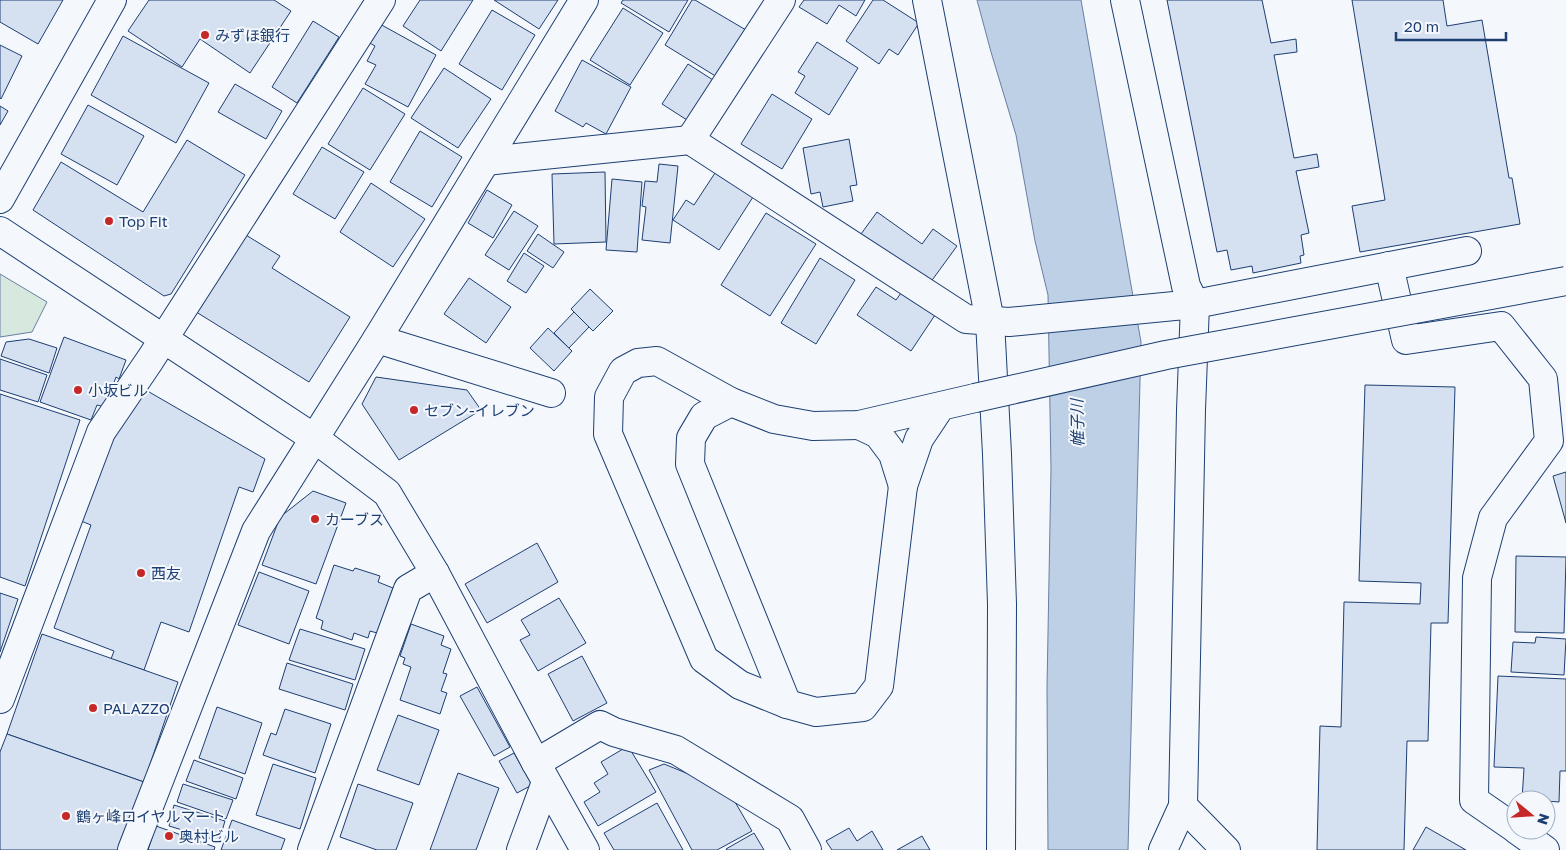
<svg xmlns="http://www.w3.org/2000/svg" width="1566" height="850" font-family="'Golos Text','Noto Sans JP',sans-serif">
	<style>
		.green { fill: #d7e8df; stroke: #687fa3 }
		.water { fill: #bed0e5; stroke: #687fa3 }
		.building { fill: #d5e0f0; stroke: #1d3f73 }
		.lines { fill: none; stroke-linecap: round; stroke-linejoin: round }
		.minor-casing { stroke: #1d3f73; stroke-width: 30 }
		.minor { stroke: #f4f7fb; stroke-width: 28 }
		.minor-bridge-casing { stroke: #1d3f73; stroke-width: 30; stroke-linecap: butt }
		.minor-bridge { stroke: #f4f7fb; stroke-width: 28 }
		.poi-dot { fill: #c62828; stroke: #f4f7fb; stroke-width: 2 }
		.labels { text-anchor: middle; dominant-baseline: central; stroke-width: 4; stroke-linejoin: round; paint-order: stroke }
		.poi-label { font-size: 15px; fill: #1d3f73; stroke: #f4f7fb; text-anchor: start }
		.water-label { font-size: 16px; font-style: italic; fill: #1d3f73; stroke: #f4f7fb }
	</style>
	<rect width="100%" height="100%" fill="#f4f7fb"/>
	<path class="green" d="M0,274L47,302L32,332L0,337Z"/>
	<path class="water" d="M977,0H1081L1141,342L1128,850H1048L1047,688L1051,469L1048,295L1035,241L1016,135L991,52Z"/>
	<g class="building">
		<path d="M0,0H63L38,44L0,22Z"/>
		<path d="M149,0H274L291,11L250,73L200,39L182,67L128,31Z"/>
		<path d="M420,0H473L441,51L403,26Z"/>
		<path d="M494,0H558L539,29Z"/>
		<path d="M623,0H688L669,32L621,3Z"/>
		<path d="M692,0H695L746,30L717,77L665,45Z"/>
		<path d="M804,0H865L856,16L839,5L827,24L799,7Z"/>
		<path d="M873,0H883L919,23L898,55L889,49L879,64L846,41Z"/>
		<path d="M1167,0H1262L1271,43L1296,39L1297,52L1274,55L1294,158L1317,154L1319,167L1296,171L1309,233L1301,235L1304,255L1300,256L1301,263L1253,273L1252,266L1231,270L1227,250L1217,252Z"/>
		<path d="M1352,0H1443L1447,26L1482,20L1509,178H1512L1520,224L1360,252L1352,206L1385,200Z"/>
		<path d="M623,8L663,33L630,85L590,60Z"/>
		<path d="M492,10L535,35L502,90L459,64Z"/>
		<path d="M313,21L339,37L297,103L272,87Z"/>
		<path d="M378,23L436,55L408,107L365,84L376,65L367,61L375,46L368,42Z"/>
		<path d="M123,36L209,83L176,143L91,95Z"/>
		<path d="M817,42L858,68L829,115L795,93L805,76L798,72Z"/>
		<path d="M0,45L22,56L1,99L0,98Z"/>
		<path d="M582,60L631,87L606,134L586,123L583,127L555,111Z"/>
		<path d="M688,64L713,80L687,120L662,104Z"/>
		<path d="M444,68L491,99L458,148L411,118Z"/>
		<path d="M235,84L282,111L266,139L218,112Z"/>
		<path d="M363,88L405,114L370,170L328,144Z"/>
		<path d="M772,94L812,119L782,169L741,144Z"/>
		<path d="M88,105L144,136L117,185L61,154Z"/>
		<path d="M0,106L8,111L0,125Z"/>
		<path d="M420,131L462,157L432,207L390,182Z"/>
		<path d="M849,139L857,185L850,186L853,201L823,207L820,192L811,194L803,148Z"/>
		<path d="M187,140L245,175L171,294L164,296L33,210L61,162L143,212Z"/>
		<path d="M322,147L364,172L335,219L293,194Z"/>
		<path d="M659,164L678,166L670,243L642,240L646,207L642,206L645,181L657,182Z"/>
		<path d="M605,172L606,242L554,244L552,174Z"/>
		<path d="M715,173L753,197L719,250L673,220L686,200L694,205Z"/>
		<path d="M612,179L642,182L637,252L606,250Z"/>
		<path d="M371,183L425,219L393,267L340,232Z"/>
		<path d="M487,190L512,205L493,238L468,223Z"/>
		<path d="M514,211L538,226L509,270L485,255Z"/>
		<path d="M877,212L922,244L933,229L957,246L930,283L861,234Z"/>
		<path d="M766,213L816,244L770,316L721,285Z"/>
		<path d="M241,232L280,256L272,268L350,317L309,382L193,310Z"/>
		<path d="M538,234L564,252L553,268L527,251Z"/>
		<path d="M524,253L544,266L526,293L507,281Z"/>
		<path d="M820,258L855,280L816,344L781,323Z"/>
		<path d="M469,278L511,307L486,343L444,314Z"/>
		<path d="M876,287L896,300L901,293L935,315L911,351L857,315Z"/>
		<path d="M590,289L613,311L593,331L571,309Z"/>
		<path d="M574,312L589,327L569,348L554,333Z"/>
		<path d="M548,328L572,351L554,371L530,348Z"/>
		<path d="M64,337L126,360L119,379L116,377L105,407L97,405L91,420L40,402Z"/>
		<path d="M29,339L57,348L49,373L1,356L6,342Z"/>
		<path d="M0,359L47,375L38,402L0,390Z"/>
		<path d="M376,377L467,390L481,410L399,460L362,404Z"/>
		<path d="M1365,385L1455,387L1448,623H1431L1428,741H1407L1404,850H1317L1320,726L1341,727L1344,602L1420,604L1421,583L1359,581Z"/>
		<path d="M144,389L265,459L253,492L239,487L189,632L161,622L144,670L111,659L114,651L54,628L91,525L81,521L119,419Z"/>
		<path d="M0,394L80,420L25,586L0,577Z"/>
		<path d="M1566,472V523L1553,476Z"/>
		<path d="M313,491L346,503L316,584L262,565L280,517Z"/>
		<path d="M537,543L558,582L487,623L465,584Z"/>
		<path d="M1516,556L1566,557L1564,633L1515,632Z"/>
		<path d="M334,565L353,571L355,568L380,576L378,582L393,588L377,633L370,631L368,638L354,633L352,640L321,629L323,621L316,618Z"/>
		<path d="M259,572L309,591L289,644L238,625Z"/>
		<path d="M0,593L18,599L0,652Z"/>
		<path d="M559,598L586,643L538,671L520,640L530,635L521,620Z"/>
		<path d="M411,624L444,636L441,645L451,649L443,673L447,674L441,691L447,693L440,714L400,700L411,667L403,664L405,658L400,656Z"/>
		<path d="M300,629L365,649L355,680L289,660Z"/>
		<path d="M42,634L178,682L144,782L7,734Z"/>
		<path d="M1536,637L1566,639L1564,675L1511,672L1513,642L1535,643Z"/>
		<path d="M582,656L607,703L573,721L548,674Z"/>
		<path d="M287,663L353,684L345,710L279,689Z"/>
		<path d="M1498,676L1566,679V771H1560L1559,802L1546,801V800H1522L1524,768L1494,767Z"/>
		<path d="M477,687L510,747L494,756L460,696Z"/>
		<path d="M217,707L262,723L245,774L199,758Z"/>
		<path d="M285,709L331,724L315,773L263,755L271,733L276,735Z"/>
		<path d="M398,715L439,730L419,785L377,770Z"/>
		<path d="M7,734L144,782L120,850H0V752Z"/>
		<path d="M628,746L656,792L598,826L584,802L600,792L594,783L608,774L601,762Z"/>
		<path d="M514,753L532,785L517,793L499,761Z"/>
		<path d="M194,760L243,778L236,799L186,781Z"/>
		<path d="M273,764L316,778L300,829L256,815Z"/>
		<path d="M664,764L728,790L752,831L717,850H692L649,770Z"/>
		<path d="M458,773L499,788L476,850H430Z"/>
		<path d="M183,784L233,800L226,819L177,802Z"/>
		<path d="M358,784L413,803L396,850H377L340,837Z"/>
		<path d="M657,803L683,850H614L604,833Z"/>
		<path d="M174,805L225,821L219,841L169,826Z"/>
		<path d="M232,820L285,839L281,850H221Z"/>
		<path d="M156,826L215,847L214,850H148Z"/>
		<path d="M1426,827L1466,850H1413Z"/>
		<path d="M849,828L857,841L872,831L883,850H832L826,841Z"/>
		<path d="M754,833L764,850H727L726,849Z"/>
		<path d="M922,836L930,850H897Z"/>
	</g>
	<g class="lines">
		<g class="minor-casing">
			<g id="minor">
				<path d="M927,0L990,321L997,454L1002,604L1001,850"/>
				<path d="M1125,0L1186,286L1195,304L1467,251"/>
				<path d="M690,140L781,0"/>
				<path d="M486,161L690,140L966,319L1009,322L1195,304L1191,410L1183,806L1226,850"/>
				<path d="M0,199L112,0"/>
				<path d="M0,231L314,438L387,493L435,573L536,763L585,850"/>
				<path d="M1389,266L1406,340L1501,326L1543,379L1549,441L1493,518L1477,578L1474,800L1516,829"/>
				<path d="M377,339L551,393"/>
				<path d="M731,402L704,416L691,438L690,464L787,704"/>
				<path d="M941,406L919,439L903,486L879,686L863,707L816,712L787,704L740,685L704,659L608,434L609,397L623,371L638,363L657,361L731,402L774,419L813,426L859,425L975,398"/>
				<path d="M859,425L878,434L893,454L903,486"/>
				<path d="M0,699L101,432L150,360L381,0"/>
				<path d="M536,763L600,725L614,732L676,750L790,819L807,850"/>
				<path d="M1517,830L1545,850"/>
				<path d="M132,850L256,531L377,339L584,0"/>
				<path d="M312,850L408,589L435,573"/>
				<path d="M521,850L546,782"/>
				<path d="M1163,850L1183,806"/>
			</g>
		</g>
		<use href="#minor" class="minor"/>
		<g class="minor-bridge-casing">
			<path id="minor-bridge" d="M975,398L1166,355L1566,281"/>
		</g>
		<use href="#minor-bridge" class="minor-bridge"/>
	</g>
	<g class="poi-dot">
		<circle cx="205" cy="35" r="5"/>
		<circle cx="109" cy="221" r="5"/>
		<circle cx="78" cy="390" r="5"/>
		<circle cx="414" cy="410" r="5"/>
		<circle cx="315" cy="519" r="5"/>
		<circle cx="141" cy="573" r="5"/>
		<circle cx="93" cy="708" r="5"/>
		<circle cx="66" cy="816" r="5"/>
		<circle cx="169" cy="836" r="5"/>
	</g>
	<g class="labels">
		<g class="poi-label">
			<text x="215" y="35">みずほ銀行</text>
			<text x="119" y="221">Top Fit</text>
			<text x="88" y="390">小坂ビル</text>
			<text x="424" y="410">セブン-イレブン</text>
			<text x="325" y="519">カーブス</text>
			<text x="151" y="573">西友</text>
			<text x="103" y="708">PALAZZO</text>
			<text x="76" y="816">鶴ヶ峰ロイヤルマート</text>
			<text x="179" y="836">奥村ビル</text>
		</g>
		<g class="water-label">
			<text transform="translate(1077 423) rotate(-91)">帷子川</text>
		</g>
	</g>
	<g transform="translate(1531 815) rotate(108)"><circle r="24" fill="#f4f7fb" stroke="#9eadc5"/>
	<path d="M0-4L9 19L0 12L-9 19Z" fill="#c62828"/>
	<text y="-8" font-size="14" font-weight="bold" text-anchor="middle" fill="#1d3f73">N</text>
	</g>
	<path d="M1396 32v8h110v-8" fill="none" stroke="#1d3f73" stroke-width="2.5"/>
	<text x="1404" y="32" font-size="15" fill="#1d3f73" stroke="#f4f7fb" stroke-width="4" paint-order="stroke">20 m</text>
</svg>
